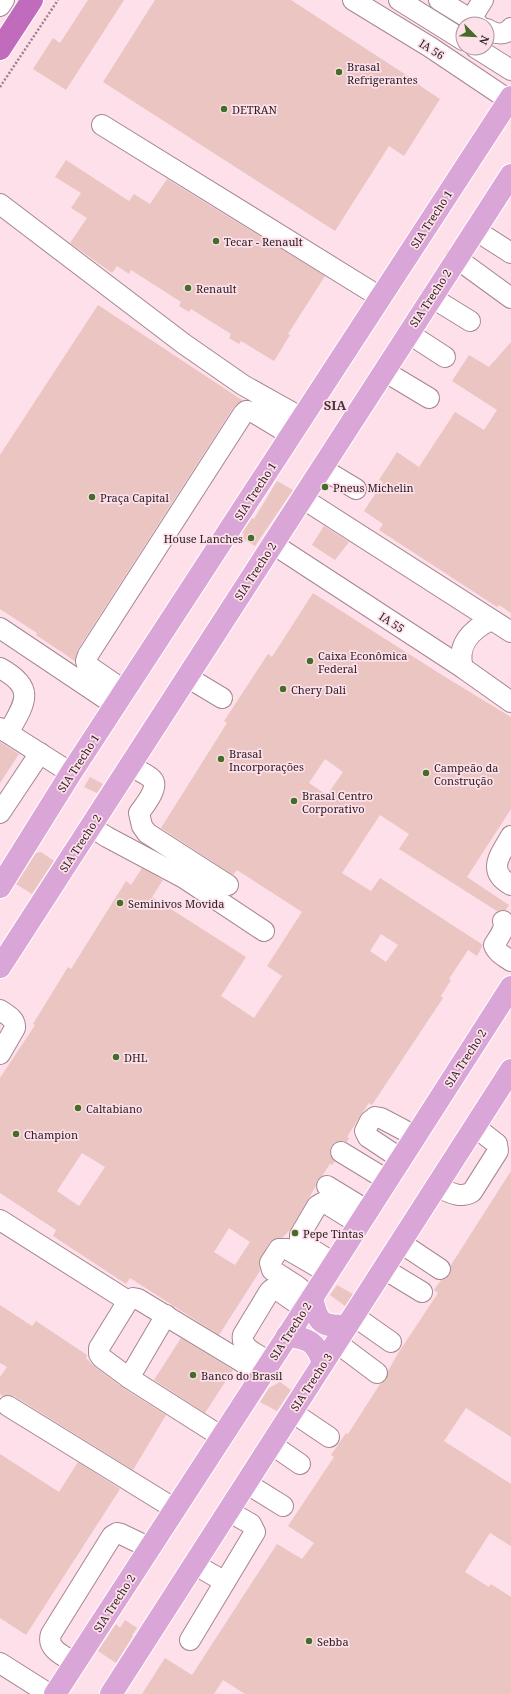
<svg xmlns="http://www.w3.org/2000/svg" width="511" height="1694" font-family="'Noto Serif',serif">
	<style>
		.building { fill: #eac5c2; fill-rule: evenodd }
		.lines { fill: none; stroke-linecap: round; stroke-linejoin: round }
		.minor-casing { stroke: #a78691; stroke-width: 22 }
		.major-casing { stroke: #fff; stroke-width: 24 }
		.highway-casing { stroke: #fff; stroke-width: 24 }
		.path { stroke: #98828a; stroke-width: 2.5; stroke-dasharray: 2 2; stroke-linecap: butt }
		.minor { stroke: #fff; stroke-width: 20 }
		.major { stroke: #daa6d7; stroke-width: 22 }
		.highway { stroke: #c16bbd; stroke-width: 22 }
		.poi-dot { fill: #456d28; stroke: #fde0e9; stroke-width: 1.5 }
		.labels { text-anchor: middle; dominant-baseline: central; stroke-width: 3.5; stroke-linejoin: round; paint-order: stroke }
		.street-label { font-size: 11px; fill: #2d2025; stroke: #fde0e9 }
		.poi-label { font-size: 11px; fill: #2d2025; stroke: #fde0e9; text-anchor: start }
		.quarter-label { font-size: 13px; font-weight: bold; fill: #4e323c; stroke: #fde0e9 }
	</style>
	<rect width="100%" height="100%" fill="#fde0e9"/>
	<g class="building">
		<path d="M88,0H124L66,90L33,69L53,38L60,43Z"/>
		<path d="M155,0H291L420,84L419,85L440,99L404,156L389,146L335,231L103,82Z"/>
		<path d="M66,160L129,201L134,194L150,204L167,179L325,276L288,334L290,335L274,361L241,341L239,344L229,338L231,334L191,309L189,312L179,306L181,302L131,270L129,274L117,266L112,273L70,243L87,218L71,208L81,193L55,177Z"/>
		<path d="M98,305L242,400L233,408L78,649L75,661L36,635L37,633L0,609V455Z"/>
		<path d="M511,342V613L499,605L497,607L379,530L383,524L364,511L383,482L379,480L397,452L419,467L455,412L484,430L497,410L452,381L469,355L489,367Z"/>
		<path d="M277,481L293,490L255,546L242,538L244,534L242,533L252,518L254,519Z"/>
		<path d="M324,526L349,542L335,560L312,545Z"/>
		<path d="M313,593L442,675L511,717V809L467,877L509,905L506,910L497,911L399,849L409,834L380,815L342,873L371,891L380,878L483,945L477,956L468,950L449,979L451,980L441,996L443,998L372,1105L369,1103L360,1116L347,1137L349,1138L347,1142L341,1141L335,1142L331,1146L330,1152L331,1157L335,1161L332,1165L330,1164L322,1176L317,1180L316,1186L290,1230L282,1238L274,1239L269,1243L259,1261L260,1271L219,1335L130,1278L126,1284L53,1236L56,1230L0,1193V1078L35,1025L33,1024L68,967L71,969L126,881L131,885L142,868L163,880L152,897L246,957L221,996L254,1018L282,976L267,966L302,912L237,870L233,875L161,828L227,723L224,721L268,654L272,657ZM325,759L343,772L327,795L309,783ZM381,934L398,945L386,962L370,951ZM82,1153L105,1167L79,1206L57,1191ZM229,1228L250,1242L235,1265L214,1252Z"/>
		<path d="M0,742L19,754L0,783Z"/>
		<path d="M90,777L103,784L97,793L84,787Z"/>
		<path d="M41,852L54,861L32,894L16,884L36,853Z"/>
		<path d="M511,1171V1437L466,1408L444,1441L511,1484V1546L490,1533L465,1572L489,1587L491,1584L511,1597V1694H245L223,1680L214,1694H142L165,1658L192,1675L277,1544L302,1559L314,1543L288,1526L334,1457L331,1455L346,1433L348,1434L380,1384L386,1380L388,1371L397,1355L438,1293L434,1290L441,1280L445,1279L450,1275L451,1270V1265Z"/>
		<path d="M337,1285L353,1294L345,1306L330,1295Z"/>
		<path d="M0,1305L32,1326L36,1321L87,1355L86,1358L95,1367L123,1388L166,1415L133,1470L14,1396L8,1395L3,1396L0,1394V1377L7,1367L0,1363Z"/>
		<path d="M181,1338L233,1370L205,1413L154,1380Z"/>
		<path d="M280,1382L291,1390L277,1411L260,1402L269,1388Z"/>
		<path d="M0,1454L59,1492L78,1462L120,1489L26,1635L0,1618Z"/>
		<path d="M125,1620L137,1628L132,1635L133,1636L116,1663L98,1651L116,1624L120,1628Z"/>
	</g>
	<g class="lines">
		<g class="minor-casing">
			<g id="minor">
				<path d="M353,0L430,47L509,100"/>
				<path d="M399,0L463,40"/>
				<path d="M439,0L478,24"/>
				<path d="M0,6L4,0"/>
				<path d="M471,19L483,0"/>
				<path d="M487,29C495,34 505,36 511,28"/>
				<path d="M476,48L511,70"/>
				<path d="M102,125L380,297"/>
				<path d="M0,204L184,344L243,385L302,418"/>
				<path d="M475,230L511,253"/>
				<path d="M456,258L511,298"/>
				<path d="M431,297L470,321"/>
				<path d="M408,333L445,357"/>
				<path d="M384,371L429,398"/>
				<path d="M321,468L356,489"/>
				<path d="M302,498L511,632"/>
				<path d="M273,544L463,668L511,702"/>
				<path d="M0,628L115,705"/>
				<path d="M0,668C37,688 25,703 8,733"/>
				<path d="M463,668C456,645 471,630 491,620"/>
				<path d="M187,677L222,698"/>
				<path d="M125,691L87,665L86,661L88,655L243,414L246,411L253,412L291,435"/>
				<path d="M0,728L71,773"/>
				<path d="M130,766C137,770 147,774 152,779C160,787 144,806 139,813L142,826L147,833L228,885"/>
				<path d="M0,813L40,753"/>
				<path d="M91,827L107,837L184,878L264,931"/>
				<path d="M511,836C500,855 486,871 511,885"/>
				<path d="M503,921C506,929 498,938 494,945C496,952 505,957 511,961"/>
				<path d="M0,1010C7,1015 16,1019 15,1028L0,1054"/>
				<path d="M341,1152L387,1180"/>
				<path d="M401,1159L368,1137L365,1131L370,1121L375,1117L381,1118L415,1136"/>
				<path d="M327,1186L368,1211"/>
				<path d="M437,1187C449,1192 460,1199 472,1192L498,1151L497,1144L475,1127"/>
				<path d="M0,1220L128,1301"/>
				<path d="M401,1243L440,1269"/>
				<path d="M324,1257L305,1245L300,1240V1235L317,1206L322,1203L327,1204L359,1224"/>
				<path d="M384,1269L422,1292"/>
				<path d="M312,1298L297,1286L272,1270L270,1263L279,1249H287L328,1273"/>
				<path d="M354,1316L391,1342"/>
				<path d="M337,1343L377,1373"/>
				<path d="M270,1362C259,1355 240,1349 243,1335L269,1292L272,1289H276L305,1309"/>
				<path d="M129,1378L166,1315"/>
				<path d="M8,1406L175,1509"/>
				<path d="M292,1412L329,1437"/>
				<path d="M222,1437L129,1378L102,1358L99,1354V1348L128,1301L133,1298L138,1299L262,1374"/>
				<path d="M271,1444L300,1464"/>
				<path d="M246,1483L283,1506"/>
				<path d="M194,1564L225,1582"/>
				<path d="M190,1640L255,1532L251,1524L228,1511"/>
				<path d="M0,1663L49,1694"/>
				<path d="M75,1663C64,1656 46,1649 51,1634L112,1536L117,1533L121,1534L150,1548"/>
			</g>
		</g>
		<g class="major-casing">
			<g id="major">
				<path d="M0,887L71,773L511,97"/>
				<path d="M0,967L511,175"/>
				<path d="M312,1298C318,1324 321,1326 347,1326"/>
				<path d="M287,1336C309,1338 316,1342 323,1363"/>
				<path d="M55,1694L312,1298L511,987"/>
				<path d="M111,1694L511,1070"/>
			</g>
		</g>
		<g class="highway-casing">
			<path id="highway" d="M0,49L32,0"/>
		</g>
		<path class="path" d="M0,87L58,0"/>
		<use href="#minor" class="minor"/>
		<use href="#major" class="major"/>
		<use href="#highway" class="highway"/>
	</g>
	<g class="poi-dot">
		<circle cx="339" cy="72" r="4"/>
		<circle cx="224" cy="109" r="4"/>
		<circle cx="216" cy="241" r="4"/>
		<circle cx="188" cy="288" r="4"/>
		<circle cx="325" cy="487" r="4"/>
		<circle cx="92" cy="497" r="4"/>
		<circle cx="251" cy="538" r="4"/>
		<circle cx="310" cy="661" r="4"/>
		<circle cx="283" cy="689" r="4"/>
		<circle cx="221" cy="759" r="4"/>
		<circle cx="426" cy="773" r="4"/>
		<circle cx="294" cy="801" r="4"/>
		<circle cx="120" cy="903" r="4"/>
		<circle cx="116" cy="1057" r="4"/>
		<circle cx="78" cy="1108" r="4"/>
		<circle cx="16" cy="1134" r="4"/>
		<circle cx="295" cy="1233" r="4"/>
		<circle cx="193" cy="1375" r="4"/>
		<circle cx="309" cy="1641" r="4"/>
	</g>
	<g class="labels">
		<g class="street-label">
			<text transform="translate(432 49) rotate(32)">IA 56</text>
			<text transform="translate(431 219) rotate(-57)">SIA Trecho 1</text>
			<text transform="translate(430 298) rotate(-57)">SIA Trecho 2</text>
			<text transform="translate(255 491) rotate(-57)">SIA Trecho 1</text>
			<text transform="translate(255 571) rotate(-57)">SIA Trecho 2</text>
			<text transform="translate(392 622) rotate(33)">IA 55</text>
			<text transform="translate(78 763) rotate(-57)">SIA Trecho 1</text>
			<text transform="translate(80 843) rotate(-57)">SIA Trecho 2</text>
			<text transform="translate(465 1058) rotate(-57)">SIA Trecho 2</text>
			<text transform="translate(290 1331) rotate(-57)">SIA Trecho 2</text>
			<text transform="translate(311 1382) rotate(-57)">SIA Trecho 3</text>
			<text transform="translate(114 1603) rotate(-57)">SIA Trecho 2</text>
		</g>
		<g class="poi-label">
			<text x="347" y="66">Brasal<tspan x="347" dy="13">Refrigerantes</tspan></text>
			<text x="232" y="109">DETRAN</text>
			<text x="224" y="241">Tecar - Renault</text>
			<text x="196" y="288">Renault</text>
			<text x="333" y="487">Pneus Michelin</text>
			<text x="100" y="497">Praça Capital</text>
			<text x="243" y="538" text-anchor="end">House Lanches</text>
			<text x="318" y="655">Caixa Econômica<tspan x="318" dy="13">Federal</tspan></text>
			<text x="291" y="689">Chery Dali</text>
			<text x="229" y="753">Brasal<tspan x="229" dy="13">Incorporações</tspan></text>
			<text x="434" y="767">Campeão da<tspan x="434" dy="13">Construção</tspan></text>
			<text x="302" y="795">Brasal Centro<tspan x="302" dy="13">Corporativo</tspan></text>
			<text x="128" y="903">Seminivos Movida</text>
			<text x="124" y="1057">DHL</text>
			<text x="86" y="1108">Caltabiano</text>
			<text x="24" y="1134">Champion</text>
			<text x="303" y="1233">Pepe Tintas</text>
			<text x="201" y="1375">Banco do Brasil</text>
			<text x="317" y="1641">Sebba</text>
		</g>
		<g class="quarter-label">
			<text x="335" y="405">SIA</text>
		</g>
	</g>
	<g transform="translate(475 36) rotate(114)"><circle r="19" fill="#fde0e9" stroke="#aa939b"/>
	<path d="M0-3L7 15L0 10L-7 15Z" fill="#456d28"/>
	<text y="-6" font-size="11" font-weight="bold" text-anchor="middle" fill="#2d2025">N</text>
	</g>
</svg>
